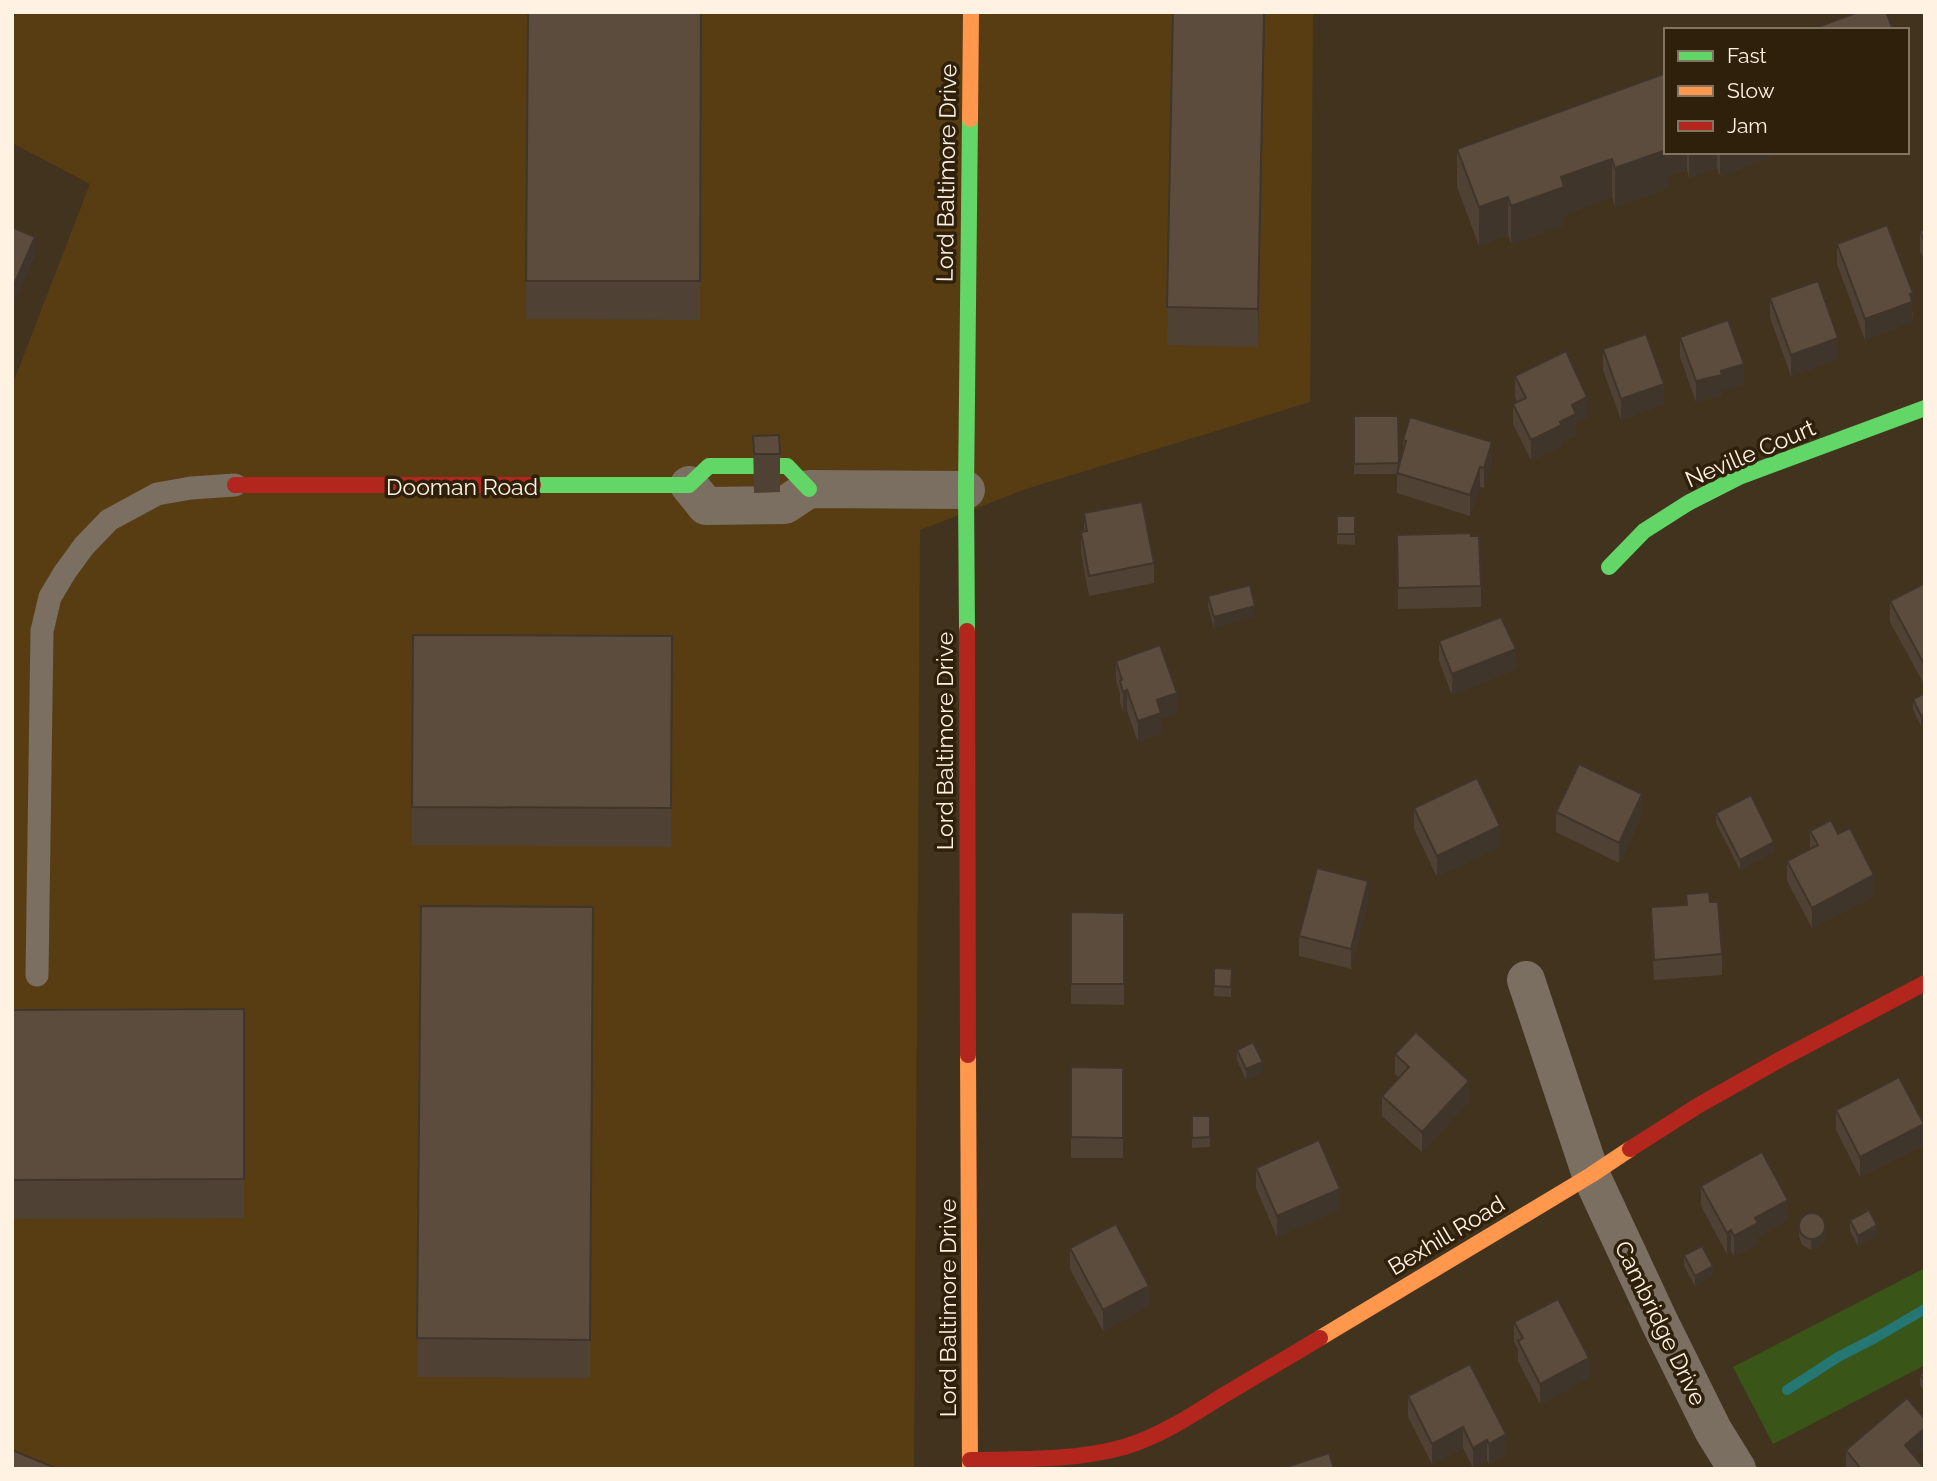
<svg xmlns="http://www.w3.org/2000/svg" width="1937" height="1481" font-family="Raleway,sans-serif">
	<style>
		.built { fill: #583d13 }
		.green { fill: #395518 }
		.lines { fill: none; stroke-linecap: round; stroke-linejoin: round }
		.stream { stroke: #247773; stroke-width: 10 }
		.lane { stroke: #7a6f61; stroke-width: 23 }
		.street { stroke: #7a6f61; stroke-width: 38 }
		.fast { stroke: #63d668; stroke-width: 16 }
		.slow { stroke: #ff974d; stroke-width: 16 }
		.jam { stroke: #b3261e; stroke-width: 16 }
		.wall { fill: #4f4134 }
		.shaded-wall { fill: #40352b }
		.building { fill: #5c4c3d; stroke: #40352b; stroke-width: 2 }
		.labels { text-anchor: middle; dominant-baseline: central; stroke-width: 7; stroke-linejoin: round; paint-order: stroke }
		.street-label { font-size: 23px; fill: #fff2e3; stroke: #2f200c }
	</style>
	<rect width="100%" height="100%" fill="#42331f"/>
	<path class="built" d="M19,12H1313L1310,402L1026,489L920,530L914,1469H12V386L90,184L12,143V18Z"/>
	<path class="green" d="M1925,1268V1365L1773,1444L1733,1367Z"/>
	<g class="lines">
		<path class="stream" d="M1787,1390L1838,1357L1875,1338L1925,1309"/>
		<path class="lane" d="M37,975L42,631L50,597L65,572L84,546L109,520L157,494L191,488L235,485"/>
		<g class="street">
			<path d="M689,485L706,506L785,505L809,489L966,490"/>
			<path d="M1526,980L1591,1175L1659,1321L1713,1430L1737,1469"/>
		</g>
		<g class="fast">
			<path d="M533,485H689L709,466H787L809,489"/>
			<path d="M1609,567L1644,531L1688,503L1739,477L1925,408"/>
			<path d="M967,631L966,490L970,119"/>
		</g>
		<g class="slow">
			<path d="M970,119L971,12"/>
			<path d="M968,1055L970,1469"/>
			<path d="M1320,1338L1591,1175L1630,1149"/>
		</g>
		<g class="jam">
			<path d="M235,485H533"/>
			<path d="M967,631L968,1055"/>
			<path d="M1630,1149L1699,1105L1781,1059L1925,983"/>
			<path d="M970,1460C1021,1459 1074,1461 1124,1447C1158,1437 1189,1417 1219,1398C1253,1378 1286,1358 1320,1338"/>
		</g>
	</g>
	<g class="wall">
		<path d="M528,12H702L700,320L526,319Z"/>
		<path d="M1173,12H1265L1258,347L1167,345Z"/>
		<path d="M1457,149L1666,152H1775V156L1720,176L1717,168L1689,178L1687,170L1668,177V188L1615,207L1612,197L1564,215V225L1511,244L1508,235L1479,246L1457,187Z"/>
		<path d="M1925,229V262L1920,251V231Z"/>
		<path d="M1837,244L1913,313L1912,322L1865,340L1837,264Z"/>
		<path d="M1770,298L1838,359L1791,376L1770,318Z"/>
		<path d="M1680,337L1744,384L1722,391V395L1696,402L1680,357Z"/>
		<path d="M1603,349L1664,404L1621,420L1603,370Z"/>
		<path d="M1515,376L1587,417L1576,423V435L1562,442V446L1531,460L1513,424V404L1517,402L1515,397Z"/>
		<path d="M1354,416H1398L1399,466L1403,452V440L1492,462L1484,488L1480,487L1470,516L1397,493V474H1354Z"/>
		<path d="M753,436L780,454V492L754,493Z"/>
		<path d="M1084,513L1154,563V583L1089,596L1081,553V532H1084Z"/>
		<path d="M1337,516H1355V545L1337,544Z"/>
		<path d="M1397,535L1481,586V607L1398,609Z"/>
		<path d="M1925,583L1924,684L1890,622V601Z"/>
		<path d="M1208,596L1255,616L1214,628L1208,606Z"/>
		<path d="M413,635L672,636L671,847L412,845Z"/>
		<path d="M1439,641L1516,669L1452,695L1439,661Z"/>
		<path d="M1116,661L1177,713L1161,719V733L1138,742L1127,711L1123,712L1120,702V694L1116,681Z"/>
		<path d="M1925,693V724L1921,726L1913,710V699Z"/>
		<path d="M1414,808L1500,847L1437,877L1414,829Z"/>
		<path d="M1556,812L1642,815L1619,863L1556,832Z"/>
		<path d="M1716,813L1774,852L1740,870L1716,823Z"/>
		<path d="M1810,831L1838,834L1874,896L1812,928L1787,881V861L1810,849Z"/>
		<path d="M1686,894L1722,954V975L1654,980L1651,928V907L1686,905Z"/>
		<path d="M1368,901L1351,969L1299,956V936Z"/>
		<path d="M421,906L593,907L590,1378L417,1377Z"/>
		<path d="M1071,912L1124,913V1005L1071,1004Z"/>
		<path d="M1214,968L1232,969L1231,997L1214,996Z"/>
		<path d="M244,1009V1218L12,1219V1010Z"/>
		<path d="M1237,1050L1263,1072L1246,1080L1237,1060Z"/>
		<path d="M1395,1054L1469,1101L1422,1152L1382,1116V1096L1399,1078L1395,1074Z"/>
		<path d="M1071,1067L1123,1068V1158H1071Z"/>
		<path d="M1836,1110L1924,1145L1860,1177L1836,1130Z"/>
		<path d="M1192,1116H1210V1147L1192,1148Z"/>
		<path d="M1256,1168L1340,1209L1277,1237L1256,1188Z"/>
		<path d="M1701,1186L1788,1220L1758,1237V1244L1734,1256L1731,1251L1727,1254L1701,1206Z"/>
		<path d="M1850,1220L1877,1236L1858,1246L1850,1231Z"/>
		<path d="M1799,1225L1825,1237L1821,1246L1811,1250L1802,1245L1799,1236Z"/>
		<path d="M1070,1248L1149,1306L1103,1331L1070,1269Z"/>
		<path d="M1684,1255L1713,1276L1695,1286L1684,1266Z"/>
		<path d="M1514,1322L1589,1378L1540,1404L1518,1361V1349L1514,1342Z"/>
		<path d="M1470,1364L1506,1455L1489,1464L1487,1461L1473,1468L1463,1448L1432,1464L1408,1417V1396Z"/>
		<path d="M1925,1371V1391L1920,1386V1375Z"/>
		<path d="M1925,1419V1448L1915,1456L1925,1469H1846V1450Z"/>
	</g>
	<g class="shaded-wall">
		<path d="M1264,12H1265L1258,347V309Z"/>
		<path d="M1666,139V152H1687V170L1668,177V188L1615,207V168Z"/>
		<path d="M1689,152H1717V168L1689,178Z"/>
		<path d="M1720,152H1775V156L1720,176Z"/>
		<path d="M1612,159V197L1564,215V225L1511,244V206L1561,177Z"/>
		<path d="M1508,197V235L1479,246V207Z"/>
		<path d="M35,237V257L12,309V289Z"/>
		<path d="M1913,293L1912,322L1865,340V319Z"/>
		<path d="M1838,338V359L1791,376V355Z"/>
		<path d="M1744,364V384L1722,391V395L1696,402V381L1721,371Z"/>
		<path d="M1664,384V404L1621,420V399Z"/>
		<path d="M1587,397V417L1576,423V435L1562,442V446L1531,460V440L1560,422L1572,405Z"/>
		<path d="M1492,442V462L1484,488V468Z"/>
		<path d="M1480,467V487L1470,516V495Z"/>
		<path d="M1255,606V616L1214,628V617Z"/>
		<path d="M1516,649V669L1452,695V674Z"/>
		<path d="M1925,663V684H1924V664Z"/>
		<path d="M1127,690V711L1123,712V692Z"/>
		<path d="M1177,693V713L1161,719V733L1138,742V721L1157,700Z"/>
		<path d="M1925,714V724L1921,726V716Z"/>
		<path d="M1642,794V815L1619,863V843Z"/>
		<path d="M1500,826V847L1437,877V856Z"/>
		<path d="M1774,842V852L1740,870V860Z"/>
		<path d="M1874,875V896L1812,928V908Z"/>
		<path d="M1368,881V901L1351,969V949Z"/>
		<path d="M1263,1062V1072L1246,1080V1069Z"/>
		<path d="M1469,1081V1101L1422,1152V1132Z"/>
		<path d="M1924,1124V1145L1860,1177V1157Z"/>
		<path d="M1340,1189V1209L1277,1237V1216Z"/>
		<path d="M1788,1200V1220L1758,1237V1244L1734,1256V1236L1755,1218Z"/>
		<path d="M1877,1225V1236L1858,1246V1236Z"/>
		<path d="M1825,1227V1237L1821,1246L1811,1250V1239Z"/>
		<path d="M1731,1230V1251L1727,1254V1233Z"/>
		<path d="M1713,1266V1276L1695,1286V1276Z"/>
		<path d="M1149,1286V1306L1103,1331V1310Z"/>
		<path d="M1589,1358V1378L1540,1404V1384Z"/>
		<path d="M1463,1427V1448L1432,1464V1444Z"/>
		<path d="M1925,1428V1448L1905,1465V1445Z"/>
		<path d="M1506,1434V1455L1489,1464V1444Z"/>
		<path d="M1487,1440V1461L1473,1468V1448Z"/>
	</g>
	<g class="building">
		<path d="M528,12H701L700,281H526Z"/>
		<path d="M1173,12H1264L1258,309L1167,307Z"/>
		<path d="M1858,12H1886L1893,30H1810Z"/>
		<path d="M1666,73V139L1664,140L1666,144V150L1615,168L1612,159L1561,177L1564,187L1511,206L1508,197L1479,207L1457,149Z"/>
		<path d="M1887,225L1913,293L1910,294L1912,302L1865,319L1837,244Z"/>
		<path d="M12,227L35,237L12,289Z"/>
		<path d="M1925,229V242L1920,231Z"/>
		<path d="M1818,281L1838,338L1791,355L1770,298Z"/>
		<path d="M1728,320L1744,364L1721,371L1722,375L1696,381L1680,337Z"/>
		<path d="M1646,334L1664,384L1621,399L1603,349Z"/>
		<path d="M1566,351L1587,397L1572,405L1576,414L1560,422L1562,425L1531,440L1513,404L1526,398L1515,376Z"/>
		<path d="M1354,416H1398L1399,463L1354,464Z"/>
		<path d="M1410,417L1492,442L1484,468L1480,467L1470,495L1397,473L1406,441L1403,440Z"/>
		<path d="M779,435L780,454H754L753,436Z"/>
		<path d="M1142,502L1154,563L1089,576L1081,532L1087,531L1084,513Z"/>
		<rect x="1337" y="516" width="18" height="18"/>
		<path d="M1471,533V536H1479L1481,586L1398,588L1397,535Z"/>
		<path d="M1925,583V663L1924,664L1890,601Z"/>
		<path d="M1250,585L1255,606L1214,617L1208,596Z"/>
		<path d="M1501,617L1516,649L1452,674L1439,641Z"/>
		<path d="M413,635L672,636L671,808L412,807Z"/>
		<path d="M1160,645L1177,693L1157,700L1161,713L1138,721L1127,690L1123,692L1120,681L1122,680L1116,661Z"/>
		<path d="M1925,693V714L1921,716L1913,699Z"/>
		<path d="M1579,764L1642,794L1619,843L1556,812Z"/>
		<path d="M1477,778L1500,826L1437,856L1414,808Z"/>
		<path d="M1751,795L1774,842L1740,860L1716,813Z"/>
		<path d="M1831,820L1838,834L1850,828L1874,875L1812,908L1787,861L1818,845L1810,831Z"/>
		<path d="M1317,868L1368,881L1351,949L1299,936Z"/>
		<path d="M1709,892L1710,902H1718L1722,954L1654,960L1651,907L1687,905L1686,894Z"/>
		<path d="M421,906L593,907L590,1340L417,1338Z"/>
		<path d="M1071,912L1124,913V984H1071Z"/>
		<path d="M1214,968L1232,969L1231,987L1214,986Z"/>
		<path d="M244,1009V1179L12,1180V1010Z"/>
		<path d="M1416,1032L1469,1081L1422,1132L1382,1096L1409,1067L1395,1054Z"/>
		<path d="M1253,1042L1263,1062L1246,1069L1237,1050Z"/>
		<path d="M1071,1067L1123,1068V1138L1071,1137Z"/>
		<path d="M1899,1077L1924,1124L1860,1157L1836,1110Z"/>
		<path d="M1192,1116H1210V1137L1192,1138Z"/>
		<path d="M1319,1140L1340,1189L1277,1216L1256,1168Z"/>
		<path d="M1762,1152L1788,1200L1755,1218L1758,1223L1734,1236L1731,1230L1727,1233L1701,1186Z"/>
		<path d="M1869,1210L1877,1225L1858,1236L1850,1220Z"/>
		<circle cx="1812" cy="1226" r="13"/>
		<path d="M1116,1224L1149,1286L1103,1310L1070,1248Z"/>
		<path d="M1702,1246L1713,1266L1695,1276L1684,1255Z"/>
		<path d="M1558,1299L1589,1358L1540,1384L1518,1341L1523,1338L1514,1322Z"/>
		<path d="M1470,1364L1506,1434L1489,1444L1487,1440L1473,1448L1463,1427L1432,1444L1408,1396Z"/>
		<path d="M1925,1371V1381L1920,1375Z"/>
		<path d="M1907,1398L1925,1419V1428L1905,1445L1925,1469H1861L1846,1450Z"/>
		<path d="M12,1450L53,1467V1469H12Z"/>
		<path d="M1329,1453L1334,1469H1280Z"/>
	</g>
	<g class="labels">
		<g class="street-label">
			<text transform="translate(946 173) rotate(-89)">Lord Baltimore Drive</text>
			<text transform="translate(1750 453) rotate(-23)">Neville Court</text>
			<text x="462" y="486">Dooman Road</text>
			<text transform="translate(944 741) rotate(-90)">Lord Baltimore Drive</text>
			<text transform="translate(1446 1235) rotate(-31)">Bexhill Road</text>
			<text transform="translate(947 1308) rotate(-90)">Lord Baltimore Drive</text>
			<text transform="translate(1661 1323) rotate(64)">Cambridge Drive</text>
		</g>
	</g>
	<rect width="1937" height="1481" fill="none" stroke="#fff2e3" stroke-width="28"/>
	<rect x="1664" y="28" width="245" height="126" fill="#2f200c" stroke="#827462" stroke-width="2"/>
	<rect x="1678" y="51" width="35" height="10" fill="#63d668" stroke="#827462" stroke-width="2"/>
	<text x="1727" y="63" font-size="21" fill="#fff2e3">Fast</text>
	<rect x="1678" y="86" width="35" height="10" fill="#ff974d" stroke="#827462" stroke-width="2"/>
	<text x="1727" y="98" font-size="21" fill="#fff2e3">Slow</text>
	<rect x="1678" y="121" width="35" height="10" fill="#b3261e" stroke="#827462" stroke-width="2"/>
	<text x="1727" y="133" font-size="21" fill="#fff2e3">Jam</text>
</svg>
